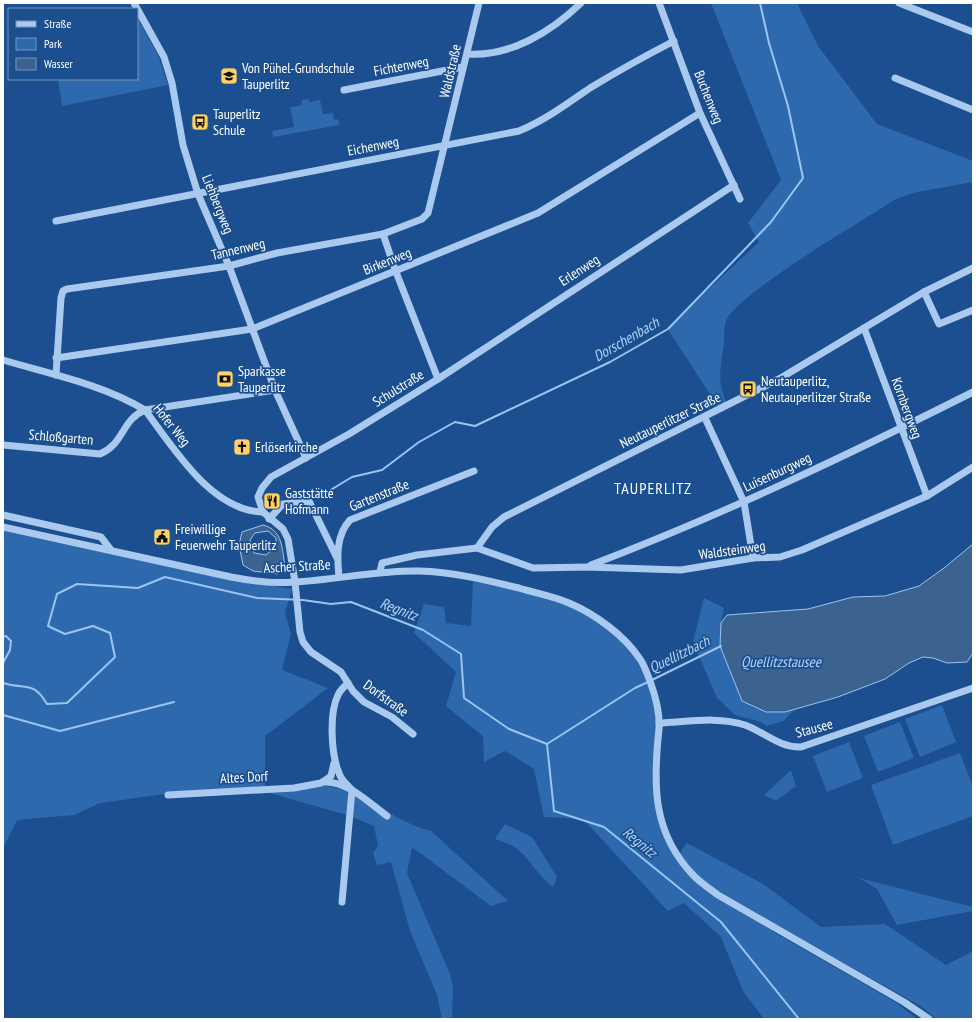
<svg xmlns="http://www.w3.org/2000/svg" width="976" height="1022" font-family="'PT Sans Narrow',sans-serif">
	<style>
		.green { fill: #2e69ad }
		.water { fill: #3c6290; stroke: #9cc4f0; fill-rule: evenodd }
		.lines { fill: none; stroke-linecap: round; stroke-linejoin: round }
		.stream { stroke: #9cc4f0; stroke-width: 2 }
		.minor { stroke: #a9c9ee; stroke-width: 7 }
		.labels { text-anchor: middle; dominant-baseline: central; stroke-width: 3.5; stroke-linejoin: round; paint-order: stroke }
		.street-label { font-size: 14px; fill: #fff; stroke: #1b4f8f }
		.poi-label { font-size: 14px; fill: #fff; stroke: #1b4f8f; text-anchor: start }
		.water-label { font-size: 15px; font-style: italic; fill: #b5d3f5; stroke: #1b4f8f }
		.quarter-label { font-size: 16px; letter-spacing: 1px; fill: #fff; stroke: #1b4f8f }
	</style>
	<rect width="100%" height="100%" fill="#1b4f8f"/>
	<g class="green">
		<path d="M711,3H797L818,46L877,124L973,161V182L917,192L896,199C866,219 737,293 726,321C724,327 724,336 724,342C721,367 716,380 727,404L719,408L667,328L759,242L748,223L781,180Z"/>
		<path d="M137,17L158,55L168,85L62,106L58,79H137Z"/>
		<path d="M309,99V102L320,100L323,114L333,113L334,120L338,119L339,125L273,137L272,131L294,127L290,107L302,105V100Z"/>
		<path d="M3,531L228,579L292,589L285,613L291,634L282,670L328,688L265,736V788C282,787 311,783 327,786C362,791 395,822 431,831L508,901L491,906L412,847L407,873L450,974L453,987L452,1019H442L437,995L410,931L391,862L377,865L373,853L378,846L374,826L347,815L266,792L165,794L100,803L74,815L17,820L3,849Z"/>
		<path d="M473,579L571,601L624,639L655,690L657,762L661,813L669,837L680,853L687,843L763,884L821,927L885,924L946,965L973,951V1019H936L921,1006L784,930L772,931L897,1003L917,1019H764L743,991L721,937L684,903L668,911L583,819L544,817L534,769L505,751L484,762L483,736L446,706L456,672L414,633L424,604L444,607L446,623L471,626Z"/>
		<path d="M704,598L724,608L721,623L785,712L795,709L783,721L767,726L761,722L735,715L717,698L693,642Z"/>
		<path d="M942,705L956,742L920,757L905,719Z"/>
		<path d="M900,722L914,758L878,772L864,736Z"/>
		<path d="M849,742L863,778L827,792L813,756Z"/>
		<path d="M960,753L973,787V816L893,845L871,785Z"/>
		<path d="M791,770L796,786L776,801L764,795Z"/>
		<path d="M505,824L532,837L557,877L553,887C537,876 529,856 513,846C507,843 500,841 495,839Z"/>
		<path d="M859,878L973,907V911L897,925L877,889Z"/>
	</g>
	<g class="water">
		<path d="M263,525C283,530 282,549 285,567L278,574L253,571L243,565L239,545L242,532ZM268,531L276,538V546L266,555L254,553L250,540L255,533Z"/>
		<path d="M973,544V653L967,662L947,663L933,658L923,657L909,663L885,679L838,697L785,712H766L742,701L720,646L721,623L727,615L808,609L853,597L885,596L919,586L944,568Z"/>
	</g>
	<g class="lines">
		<g class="stream">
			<path d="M319,497L352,477L382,470L419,442L455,422L475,426L610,362L668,329L771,222L803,178L788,106L769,43L760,3"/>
			<path d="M3,637L6,636L11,641L10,650L3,663"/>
			<path d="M652,680L721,646"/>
			<path d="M3,683C26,690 33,680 47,704L67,703L115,657L110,633L93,626L65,634L48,626L57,594L77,584L138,588L165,577L257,598L303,600L331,604L351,602L423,630L461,654L464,698L509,729L547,744L554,811L604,827L721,922L799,1019"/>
			<path d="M3,715L60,731L174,702"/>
			<path d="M547,744L635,688L648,682"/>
		</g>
		<g class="minor">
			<path d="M134,3L164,57L172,83L183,145L198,194L229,266L275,390L306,458"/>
			<path d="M659,3L700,113L740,199"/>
			<path d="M899,3L973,32"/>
			<path d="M467,54C510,57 551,32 581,3"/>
			<path d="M895,78L973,110"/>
			<path d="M344,90L463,67"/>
			<path d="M56,221L519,131C545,120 567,104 590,88C618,71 645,56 674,41"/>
			<path d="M383,234L396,272L438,379"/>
			<path d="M924,292L939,324L973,310"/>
			<path d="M864,328L927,496"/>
			<path d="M56,358L252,329L538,213L700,113"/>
			<path d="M3,360C50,374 102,384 145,410C173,447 211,511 263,512"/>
			<path d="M56,375L61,298L63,291L67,289L229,266L277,253L383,234L422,219L428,213L479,3"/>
			<path d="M705,418L744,502L753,558"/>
			<path d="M3,445L100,454C125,443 121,420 145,410L275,390"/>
			<path d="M3,515L101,537L111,550"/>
			<path d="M269,519L283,504L309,501L337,558"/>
			<path d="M3,527L231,577C252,581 273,584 294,582C336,580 377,570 419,571C453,572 486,580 519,588C535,593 553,596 569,603C595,614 624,635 640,659C645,666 648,676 651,684C656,698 660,714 659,729C653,784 652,833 694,876C701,883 710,889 718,895L904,1002L929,1019"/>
			<path d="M477,548L533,568L587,567L681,570L753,558L780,557L802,550L927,496L973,467"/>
			<path d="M591,565C722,515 848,455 973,392"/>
			<path d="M380,572L382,563L417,555L477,548L492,527L504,517L779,379L924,292L973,268"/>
			<path d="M339,577C337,557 336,535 350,520L474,471"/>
			<path d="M659,723C686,722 718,716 745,725C764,732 780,748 801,747L973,688"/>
			<path d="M413,734L392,717L364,702L353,691L341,672L311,652L303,642L300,632L295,582L288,539L283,529L263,512L258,497L262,488L271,477L349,434L438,379L734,185"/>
			<path d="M323,782C347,780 369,803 387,816"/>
			<path d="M168,795L294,788L321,783L331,776L334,763"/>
			<path d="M342,902L352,790C347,785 341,780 339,773C331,754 329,713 338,695C340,690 344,687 348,683"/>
		</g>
	</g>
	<defs>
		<g id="school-square" transform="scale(0.9)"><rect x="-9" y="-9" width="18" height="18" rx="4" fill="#ffd166" stroke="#1b4f8f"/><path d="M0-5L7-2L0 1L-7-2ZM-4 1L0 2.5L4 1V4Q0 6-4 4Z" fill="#111"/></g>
		<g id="bus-square" transform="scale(0.9)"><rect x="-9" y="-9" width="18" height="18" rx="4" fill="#ffd166" stroke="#1b4f8f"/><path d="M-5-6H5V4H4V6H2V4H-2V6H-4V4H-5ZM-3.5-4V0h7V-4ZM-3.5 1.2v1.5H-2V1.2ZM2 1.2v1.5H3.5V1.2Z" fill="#111"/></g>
		<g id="bank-square" transform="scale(0.9)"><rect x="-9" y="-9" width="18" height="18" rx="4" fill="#ffd166" stroke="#1b4f8f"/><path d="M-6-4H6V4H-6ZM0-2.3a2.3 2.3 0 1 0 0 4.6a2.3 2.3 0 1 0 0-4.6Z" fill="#111"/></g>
		<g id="church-square" transform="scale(0.9)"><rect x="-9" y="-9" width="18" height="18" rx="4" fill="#ffd166" stroke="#1b4f8f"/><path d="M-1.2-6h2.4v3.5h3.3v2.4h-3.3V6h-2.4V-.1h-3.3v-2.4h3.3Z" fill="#111"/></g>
		<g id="restaurant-square" transform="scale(0.9)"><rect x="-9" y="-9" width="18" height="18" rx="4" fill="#ffd166" stroke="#1b4f8f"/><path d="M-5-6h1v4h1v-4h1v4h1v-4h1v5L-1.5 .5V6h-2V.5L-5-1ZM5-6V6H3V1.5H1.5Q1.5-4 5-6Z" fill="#111"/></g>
		<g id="civic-square" transform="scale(0.9)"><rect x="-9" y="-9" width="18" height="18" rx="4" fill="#ffd166" stroke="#1b4f8f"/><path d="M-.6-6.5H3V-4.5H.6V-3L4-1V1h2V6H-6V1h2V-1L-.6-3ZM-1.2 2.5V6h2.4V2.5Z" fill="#111"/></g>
	</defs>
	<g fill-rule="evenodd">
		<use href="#school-square" x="229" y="76"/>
		<use href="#bus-square" x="200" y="122"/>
		<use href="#bank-square" x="225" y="379"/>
		<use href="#bus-square" x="748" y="389"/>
		<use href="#church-square" x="242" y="447"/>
		<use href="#restaurant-square" x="272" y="501"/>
		<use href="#civic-square" x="162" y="537"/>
	</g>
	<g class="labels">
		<g class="street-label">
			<text transform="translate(401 66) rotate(-11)">Fichtenweg</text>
			<text transform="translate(450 71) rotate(-77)">Waldstraße</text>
			<text transform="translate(709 97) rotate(68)">Buchenweg</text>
			<text transform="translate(373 146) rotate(-11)">Eichenweg</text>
			<text transform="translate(218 204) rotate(68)">Liehbergweg</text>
			<text transform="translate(238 249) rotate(-13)">Tannenweg</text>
			<text transform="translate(387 261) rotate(-22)">Birkenweg</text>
			<text transform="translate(579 270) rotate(-33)">Erlenweg</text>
			<text transform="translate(398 388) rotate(-32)">Schulstraße</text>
			<text transform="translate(907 408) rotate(70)">Kornbergweg</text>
			<text transform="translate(670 420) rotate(-26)">Neutauperlitzer Straße</text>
			<text transform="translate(172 425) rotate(51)">Hofer Weg</text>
			<text transform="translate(61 437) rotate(5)">Schloßgarten</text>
			<text transform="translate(777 472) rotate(-25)">Luisenburgweg</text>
			<text transform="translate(379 495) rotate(-22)">Gartenstraße</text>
			<text transform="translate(732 550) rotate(-8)">Waldsteinweg</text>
			<text transform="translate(297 566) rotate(-3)">Ascher Straße</text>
			<text transform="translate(386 698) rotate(36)">Dorfstraße</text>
			<text transform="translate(814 728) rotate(-15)">Stausee</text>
			<text transform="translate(244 777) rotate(-3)">Altes Dorf</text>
		</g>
		<g class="poi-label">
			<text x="242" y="68">Von Pühel-Grundschule<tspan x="242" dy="16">Tauperlitz</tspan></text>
			<text x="213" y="114">Tauperlitz<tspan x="213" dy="16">Schule</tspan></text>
			<text x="238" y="371">Sparkasse<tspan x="238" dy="16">Tauperlitz</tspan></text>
			<text x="761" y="381">Neutauperlitz,<tspan x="761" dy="16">Neutauperlitzer Straße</tspan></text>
			<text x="255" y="447">Erlöserkirche</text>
			<text x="285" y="493">Gaststätte<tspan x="285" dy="16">Hofmann</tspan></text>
			<text x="175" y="529">Freiwillige<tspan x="175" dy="16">Feuerwehr Tauperlitz</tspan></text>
		</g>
		<g class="water-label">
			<text transform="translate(626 339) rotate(-30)">Dorschenbach</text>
			<text transform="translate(399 609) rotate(21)">Regnitz</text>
			<text transform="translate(679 654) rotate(-26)">Quellitzbach</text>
			<text x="781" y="661">Quellitzstausee</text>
			<text transform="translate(640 842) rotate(39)">Regnitz</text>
		</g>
		<g class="quarter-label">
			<text x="653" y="488">TAUPERLITZ</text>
		</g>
	</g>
	<rect width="976" height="1022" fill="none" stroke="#ffffff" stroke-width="8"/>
	<rect x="8" y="8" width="130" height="72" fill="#1b4f8f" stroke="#7695bc"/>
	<rect x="16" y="21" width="20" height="6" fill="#a9c9ee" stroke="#7695bc"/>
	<text x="44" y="28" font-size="12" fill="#ffffff">Straße</text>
	<rect x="16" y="38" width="20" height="12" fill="#2e69ad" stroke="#7695bc"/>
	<text x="44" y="48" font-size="12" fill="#ffffff">Park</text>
	<rect x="16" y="58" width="20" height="12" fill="#3c6290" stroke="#7695bc"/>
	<text x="44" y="68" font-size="12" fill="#ffffff">Wasser</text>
</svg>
